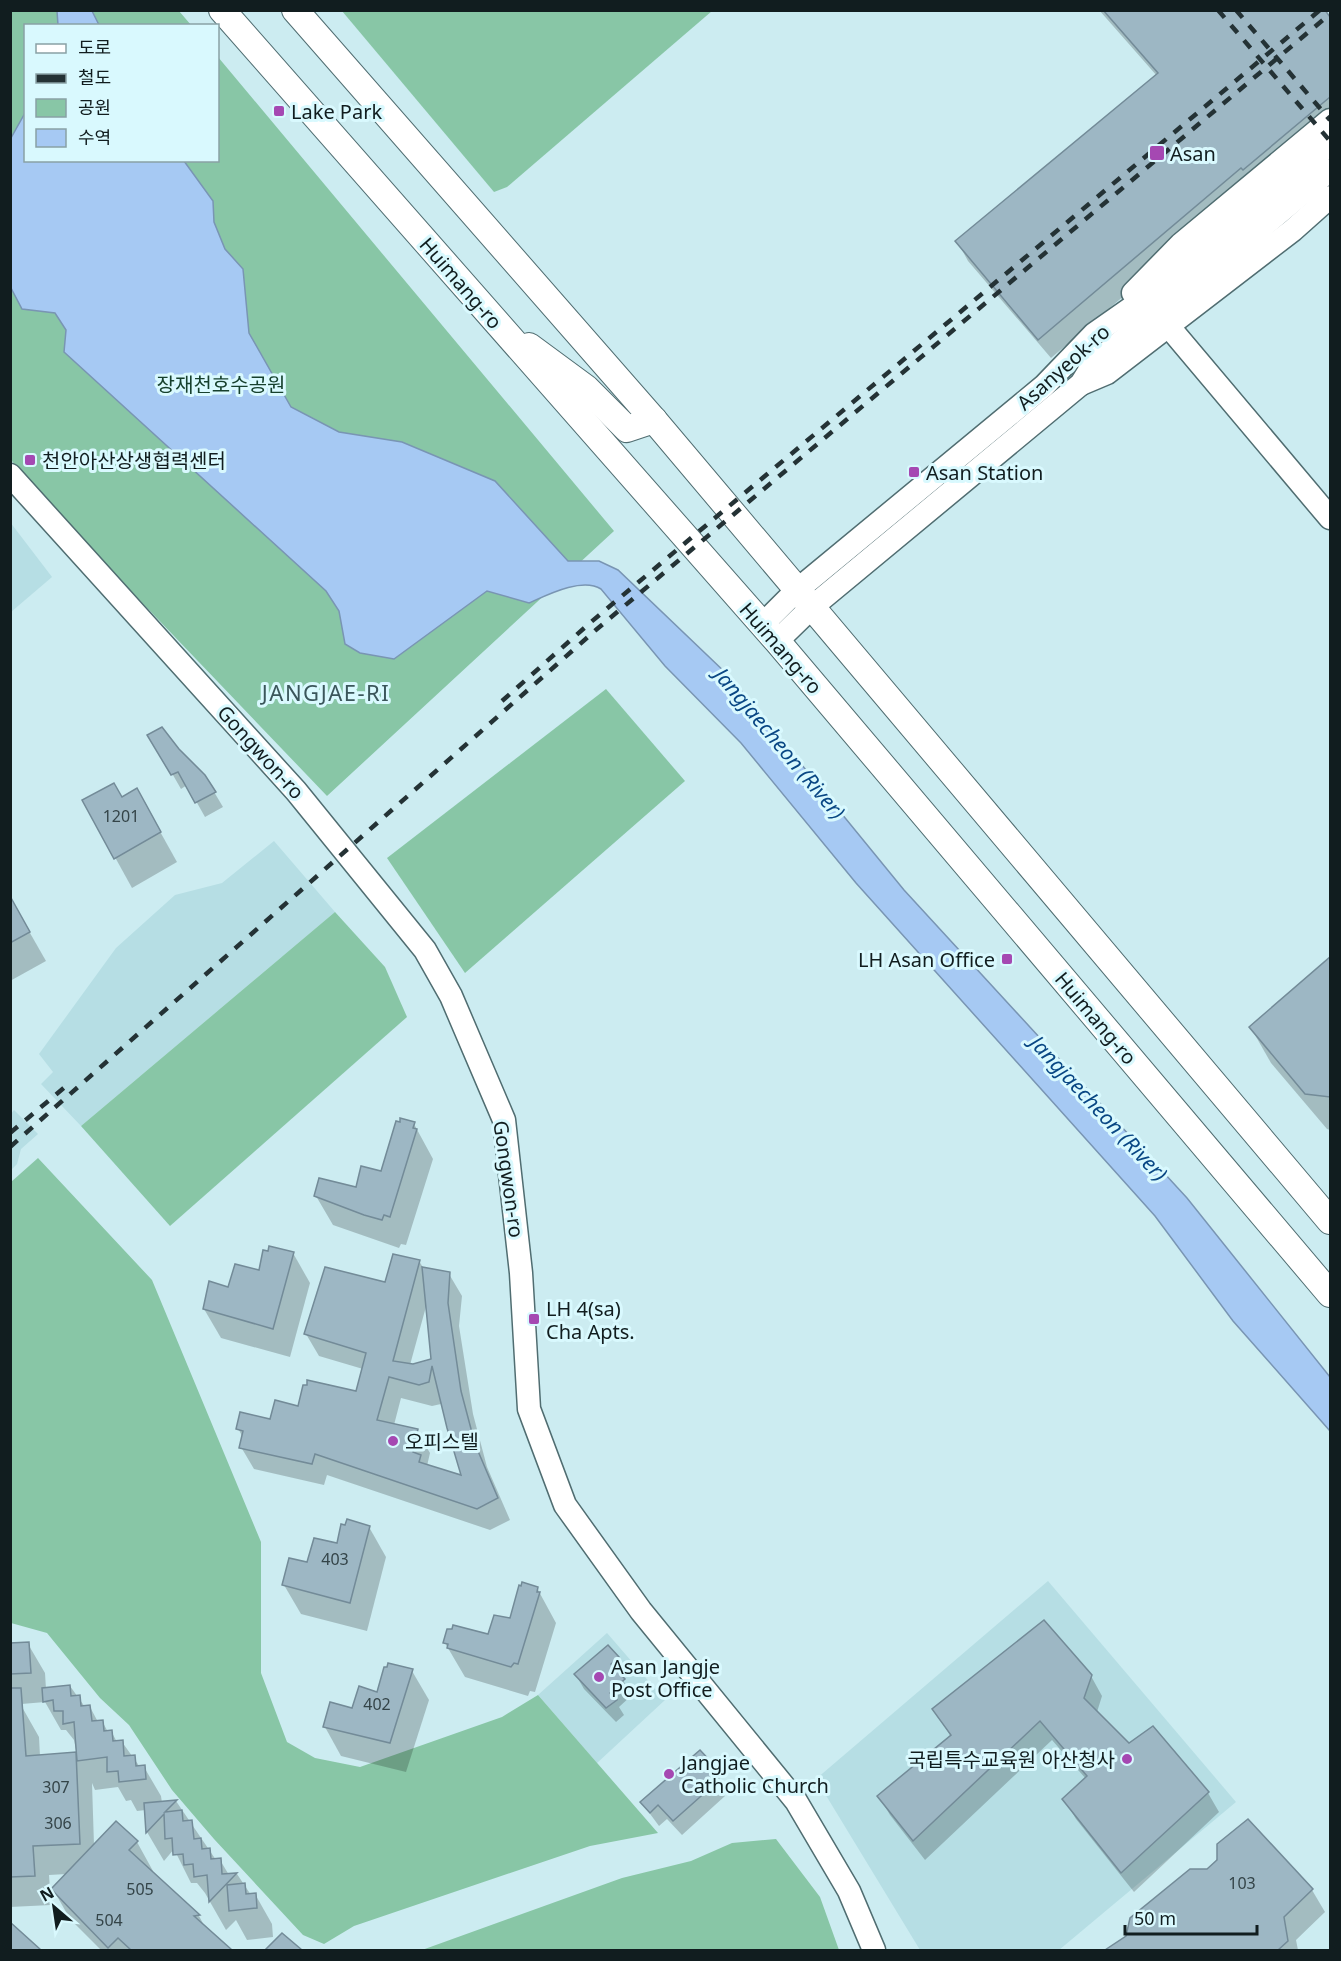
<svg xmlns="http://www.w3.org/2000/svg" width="1341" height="1961" font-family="'Noto Sans','Noto Sans KR',sans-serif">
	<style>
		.built { fill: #b6dee4 }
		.green { fill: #88c6a6 }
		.water { fill: #a6c9f3; stroke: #7995b3; stroke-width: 1.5 }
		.shadow { fill: #0003; fill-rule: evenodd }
		.building { fill: #9db7c4; stroke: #738b98; stroke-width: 1.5; fill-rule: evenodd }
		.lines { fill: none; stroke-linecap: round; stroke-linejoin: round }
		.tertiary-casing { stroke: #506d71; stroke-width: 25 }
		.secondary-casing { stroke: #506d71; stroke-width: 28 }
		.tertiary { stroke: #fff; stroke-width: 22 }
		.secondary { stroke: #fff; stroke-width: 26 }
		.rail { stroke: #243235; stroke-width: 4.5; stroke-dasharray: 10 10; stroke-linecap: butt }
		.poi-dot { fill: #a548b2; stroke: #d9f9fe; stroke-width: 2 }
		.labels { text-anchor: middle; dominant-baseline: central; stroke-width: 6; stroke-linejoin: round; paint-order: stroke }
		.number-label { font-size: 16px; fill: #344448 }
		.poi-label { font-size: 20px; fill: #111d1f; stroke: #d9f9fe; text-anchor: start }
		.street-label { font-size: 20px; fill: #111d1f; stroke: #d9f9fe }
		.park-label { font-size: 20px; fill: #16402d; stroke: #d9f9fe }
		.water-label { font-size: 21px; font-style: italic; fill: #094784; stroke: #d9f9fe }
		.quarter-label { font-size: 22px; letter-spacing: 1.5px; fill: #3b565b; stroke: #d9f9fe }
	</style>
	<rect width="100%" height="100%" fill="#ccecf1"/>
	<g class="built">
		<path d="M10,522L52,577L11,612H10Z"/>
		<path d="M274,841L335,912L81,1126L41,1084L53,1072L39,1054L116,948L175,895L222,883Z"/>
		<path d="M14,1110L38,1134L21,1149L17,1164L11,1170V1114Z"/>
		<path d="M1048,1581L1236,1802L1059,1950H920L816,1779Z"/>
		<path d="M607,1633L665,1700L597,1763L538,1695Z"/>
	</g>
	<g class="green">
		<path d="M10,11H179L191,25L26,26V160H218V57L614,531L327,796L130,590L11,460Z"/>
		<path d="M342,11H712L507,187L494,192Z"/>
		<path d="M606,689L685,781L465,973L387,858Z"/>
		<path d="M335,912L385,967L407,1017L170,1226L81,1126Z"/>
		<path d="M38,1158L152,1280L261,1542V1673L287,1742L315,1758L360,1767L502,1717L538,1695L658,1833L590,1846L354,1926L324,1944L303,1935L214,1839L172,1790L129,1725L100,1698L47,1633L11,1623V1182Z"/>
		<path d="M776,1839L820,1897L839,1950H422L622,1878L691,1861L732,1843Z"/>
	</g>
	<g class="water">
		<path d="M57,11H92L99,25H58Z"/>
		<path d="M25,113L26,160L184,161L213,201L214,222L225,249L243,269L249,333L291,407L339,432L402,442L495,481L568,561H599L618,570L730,677L904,890L1187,1198L1330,1377V1431L1233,1321L1155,1216L856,883L741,743L665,666L601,589C582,577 547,595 529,603L487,591L394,659L360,653L345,644L339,611L326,591L64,352L66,330L55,313L22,309L11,288V138Z"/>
	</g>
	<g class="shadow">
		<path d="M1099,10H1324L1330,19V125L1253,186L1051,358L968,261L957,241L1157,76Z"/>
		<path d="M150,735L178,750L204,775L223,807L205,817L187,785L181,789Z"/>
		<path d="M122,799L153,819L177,862L132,888L84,801Z"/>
		<path d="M10,898L46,961L10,981Z"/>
		<path d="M1330,959V1130L1327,1129L1271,1063L1251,1028Z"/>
		<path d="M414,1124L433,1159L406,1245L401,1244L399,1248L333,1225L316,1196L357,1189L382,1173Z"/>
		<path d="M293,1253L310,1283L290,1357L221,1338L204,1309L229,1288Z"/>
		<path d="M419,1261L424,1269L449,1274L462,1296L459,1326L473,1414L487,1467L510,1520L490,1530L327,1475L324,1485L254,1469L241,1447L243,1438L238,1428L271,1421L299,1408L357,1393L363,1369L319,1356L306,1334ZM427,1303L432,1360L410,1365ZM442,1397L463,1477L427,1466L430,1453L417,1431L394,1425L401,1398L432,1406L441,1404Z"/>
		<path d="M369,1527L386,1557L367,1631L301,1614L284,1585L308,1563Z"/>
		<path d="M522,1587L537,1588L556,1623L535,1692L530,1691L528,1696L465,1677L445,1643L489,1636L511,1620Z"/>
		<path d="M10,1640L13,1645L28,1644L45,1673L46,1689L70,1686L85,1707H90L98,1722L102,1721L108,1732L111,1731L117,1742H122L140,1767H144L161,1796L162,1803L176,1801L216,1860H220L229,1875L237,1874L251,1895L255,1894L272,1924L273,1937L247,1940L236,1920L226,1930L205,1893L197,1883H191L174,1849L164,1861L147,1832L146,1810L137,1811L131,1800L126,1801L118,1787L95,1790L92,1783L94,1845L137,1842L153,1871L152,1873L199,1916L206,1929L230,1950H101L70,1919L53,1889L67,1874L49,1875L51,1905L10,1907V1708L22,1707L39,1737L40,1756L75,1754L78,1760L74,1740L66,1730H61L45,1702L10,1705Z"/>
		<path d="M608,1647L626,1673L621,1677L632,1695L619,1707L624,1715L616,1722L584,1689L576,1675Z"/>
		<path d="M412,1671L429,1700L406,1772L341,1756L325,1727Z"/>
		<path d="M1091,1676L1102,1696L1097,1712L1129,1745L1208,1793L1219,1812L1134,1892L1076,1819L1064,1799L1086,1779L1052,1740L925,1860L890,1815L879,1796L951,1737L934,1709Z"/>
		<path d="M700,1752L722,1782L719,1785L725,1796L682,1835L667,1819L659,1826L642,1803Z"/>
		<path d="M1247,1821L1312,1890L1325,1912L1296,1940L1298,1950H1108L1208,1870Z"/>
	</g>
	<g class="building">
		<path d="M1103,10H1325L1330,17V97L1243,170L1241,168L1038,340L955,241L1158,73Z"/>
		<path d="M162,727L179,749L205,775L216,792L195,803L178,772L171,775L147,735Z"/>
		<path d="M114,783L122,797L137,788L161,832L114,859L82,800Z"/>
		<path d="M10,896L30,932L10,943Z"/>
		<path d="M1330,957V1097L1305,1094L1249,1027Z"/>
		<path d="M400,1118L415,1122L413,1128L417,1129L390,1217L384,1215L382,1220L364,1215L314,1196L319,1178L356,1187L361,1166L381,1171L396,1121L400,1122Z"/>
		<path d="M269,1246L294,1252L273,1329L203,1309L209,1281L228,1287L235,1264L259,1270L263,1250L268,1251Z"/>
		<path d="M393,1254L420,1260L393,1361L413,1364L431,1359L422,1267L450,1272L448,1303L461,1391L475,1444L498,1498L477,1509L315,1454L312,1464L239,1448L243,1431L236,1429L240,1412L270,1419L275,1400L298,1406L303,1385H307V1380L356,1391L366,1353L304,1334L325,1267L385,1282ZM432,1366L447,1428L461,1475L419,1462L421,1455L413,1452L418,1429L377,1420L389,1377L419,1385L429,1382Z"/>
		<path d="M347,1519L370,1526L350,1603L282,1585L289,1558L307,1562L314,1538L337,1543L341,1524L345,1525Z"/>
		<path d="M522,1582L538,1587L537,1592H540L518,1664L514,1663L511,1667L447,1648L448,1644L443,1643L447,1629H452L453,1625L488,1634L494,1615L510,1618L519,1585L521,1586Z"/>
		<path d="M1044,1620L1092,1675L1084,1698L1129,1743L1153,1726L1209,1792L1121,1873L1062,1799L1087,1776L1040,1721L913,1841L877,1796L951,1735L932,1709Z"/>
		<path d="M29,1642L31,1673L10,1674V1643Z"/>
		<path d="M608,1645L619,1657L611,1664L625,1679L610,1693L617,1700L606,1708L574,1674Z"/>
		<path d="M388,1663L413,1669L390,1743L323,1727L330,1702L352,1708L359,1686L377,1692L384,1667H387Z"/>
		<path d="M70,1685L71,1696L80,1695L81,1706L90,1705L92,1721L103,1720L104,1731L112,1730L113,1741L123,1740L124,1756L135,1755L136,1766L145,1765L146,1779L119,1782L118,1771L107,1772V1757L77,1761L74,1722L63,1724V1711H54L53,1700L43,1702L42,1688Z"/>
		<path d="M10,1688H21L26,1756L76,1752L80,1844L33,1846L35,1876L10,1877Z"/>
		<path d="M700,1750L715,1766L710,1772L718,1781L673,1821L658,1805L650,1813L640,1802Z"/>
		<path d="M177,1800L165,1812L182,1810L183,1821L192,1820L194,1839L201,1838L202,1849L210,1848L211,1859L221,1858L222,1874L237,1873L209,1902L207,1875L194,1877L193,1864L184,1865L183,1854L173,1855L172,1838L165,1839L164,1814L146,1833L144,1803Z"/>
		<path d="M1248,1819L1313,1889L1284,1917L1288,1941L1278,1950H1105L1126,1936L1130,1918L1190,1869H1207L1217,1860V1844Z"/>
		<path d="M116,1821L138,1841L129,1850L200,1915L194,1916L232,1950H131L118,1938L108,1948L51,1889Z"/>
		<path d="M245,1883L246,1894L256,1893L257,1908L229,1911L227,1885Z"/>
		<path d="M10,1922L41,1950H10Z"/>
		<path d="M282,1933L302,1950H265Z"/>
	</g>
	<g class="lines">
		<g class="tertiary-casing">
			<g id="tertiary">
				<path d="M1133,293L1181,244L1330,120"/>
				<path d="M1159,315L1330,518"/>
				<path d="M1081,384L1107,373L1293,230L1330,197"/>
				<path d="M10,475L296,791L425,950L451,996L504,1120L521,1273L529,1409L565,1505L641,1611L796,1801L849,1891L874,1950"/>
				<path d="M762,625L796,591L1044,386L1094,334L1144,299L1330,144"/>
				<path d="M777,641L812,607L1081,384L1094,363L1229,255L1330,170"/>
			</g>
		</g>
		<g class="secondary-casing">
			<g id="secondary">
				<path d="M222,10L777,641L1330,1294"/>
				<path d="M295,10L654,420L1330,1221"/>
				<path d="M529,346L586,388L627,429L654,420"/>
			</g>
		</g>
		<use href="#tertiary" class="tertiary"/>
		<use href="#secondary" class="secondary"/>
		<g class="rail">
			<path d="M1218,10L1330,141"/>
			<path d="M1236,10L1330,120"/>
			<path d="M502,701L591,622L1320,10"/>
			<path d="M10,1133L65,1087"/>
			<path d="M10,1147L597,629L1330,14"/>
		</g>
	</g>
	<g class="poi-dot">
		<rect x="273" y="105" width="12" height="12" rx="3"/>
		<rect x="1149" y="145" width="16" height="16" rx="3"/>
		<rect x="24" y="454" width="12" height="12" rx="3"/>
		<rect x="908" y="466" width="12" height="12" rx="3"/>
		<rect x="1001" y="953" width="12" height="12" rx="3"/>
		<rect x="528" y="1313" width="12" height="12" rx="3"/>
		<circle cx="393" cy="1441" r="6"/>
		<circle cx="599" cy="1677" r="6"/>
		<circle cx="1127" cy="1759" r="6"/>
		<circle cx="669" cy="1774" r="6"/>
	</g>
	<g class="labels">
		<g class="number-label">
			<text x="121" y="816">1201</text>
			<text x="335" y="1559">403</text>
			<text x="377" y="1704">402</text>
			<text x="56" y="1787">307</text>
			<text x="58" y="1823">306</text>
			<text x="1242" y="1883">103</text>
			<text x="140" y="1889">505</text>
			<text x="109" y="1920">504</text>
		</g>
		<g class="poi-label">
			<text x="291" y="111">Lake Park</text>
			<text x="1170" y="153">Asan</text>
			<text x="42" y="460">천안아산상생협력센터</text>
			<text x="926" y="472">Asan Station</text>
			<text x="995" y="959" text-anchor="end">LH Asan Office</text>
			<text x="546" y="1308">LH 4(sa)<tspan x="546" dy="23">Cha Apts.</tspan></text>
			<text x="405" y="1441">오피스텔</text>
			<text x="611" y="1666">Asan Jangje<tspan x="611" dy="23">Post Office</tspan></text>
			<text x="1115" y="1759" text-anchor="end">국립특수교육원 아산청사</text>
			<text x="681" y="1762">Jangjae<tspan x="681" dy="23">Catholic Church</tspan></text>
		</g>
		<g class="street-label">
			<text transform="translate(461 283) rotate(49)">Huimang-ro</text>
			<text transform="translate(1063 367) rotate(-42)">Asanyeok-ro</text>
			<text transform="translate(781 648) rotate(49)">Huimang-ro</text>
			<text transform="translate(261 752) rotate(48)">Gongwon-ro</text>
			<text transform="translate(1096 1018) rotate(50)">Huimang-ro</text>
			<text transform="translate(509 1179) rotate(82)">Gongwon-ro</text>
		</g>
		<g class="park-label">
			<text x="221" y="384">장재천호수공원</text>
		</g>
		<g class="water-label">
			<text transform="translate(780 743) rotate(50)">Jangjaecheon (River)</text>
			<text transform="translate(1099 1108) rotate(47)">Jangjaecheon (River)</text>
		</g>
		<g class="quarter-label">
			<text x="326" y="692">JANGJAE-RI</text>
		</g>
	</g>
	<rect width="1341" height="1961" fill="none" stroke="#111d1f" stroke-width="24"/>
	<rect x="24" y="24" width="195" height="138" fill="#d9f9fe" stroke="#89a1a5" stroke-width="1.5"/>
	<rect x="36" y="44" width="30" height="9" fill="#ffffff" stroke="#89a1a5" stroke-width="1.5"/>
	<text x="78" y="54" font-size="18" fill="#111d1f">도로</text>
	<rect x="36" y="74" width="30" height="9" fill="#243235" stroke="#89a1a5" stroke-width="1.5"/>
	<text x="78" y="84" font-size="18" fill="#111d1f">철도</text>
	<rect x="36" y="99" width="30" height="18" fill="#88c6a6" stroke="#89a1a5" stroke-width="1.5"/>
	<text x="78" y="114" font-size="18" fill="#111d1f">공원</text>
	<rect x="36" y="129" width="30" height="18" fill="#a6c9f3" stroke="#89a1a5" stroke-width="1.5"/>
	<text x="78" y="144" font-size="18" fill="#111d1f">수역</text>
	<g transform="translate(54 1907) rotate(331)" stroke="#d9f9fe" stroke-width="4.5" paint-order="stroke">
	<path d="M0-4.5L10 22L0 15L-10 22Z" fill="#111d1f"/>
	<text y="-9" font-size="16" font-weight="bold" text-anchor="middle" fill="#111d1f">N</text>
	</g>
	<path d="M1125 1925v9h132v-9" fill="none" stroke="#111d1f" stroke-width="3"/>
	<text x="1134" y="1925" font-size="18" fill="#111d1f" stroke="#d9f9fe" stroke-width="4.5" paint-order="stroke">50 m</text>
</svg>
